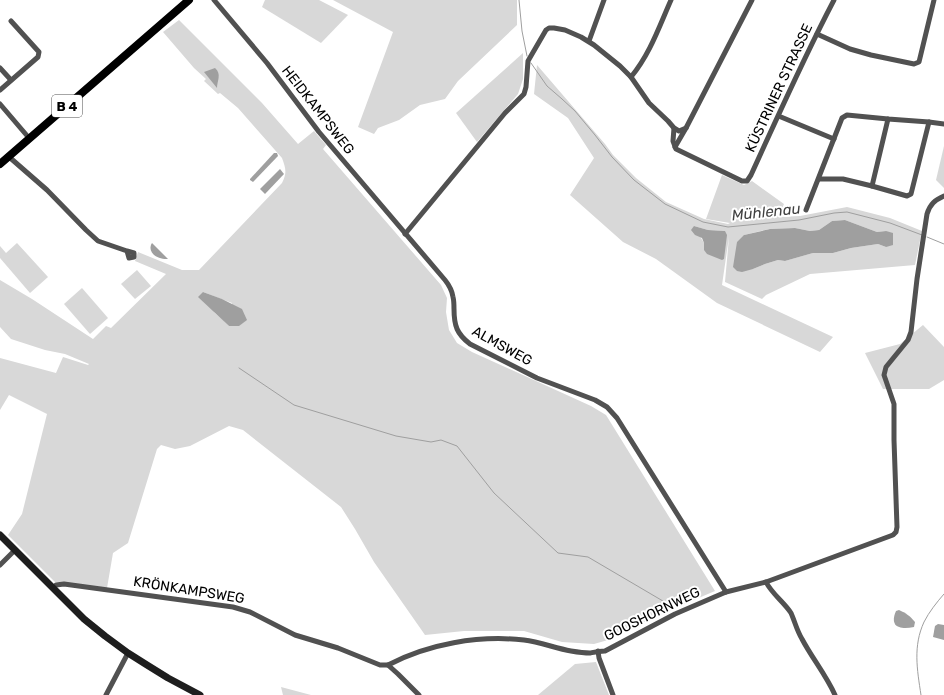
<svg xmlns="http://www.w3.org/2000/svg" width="944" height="695" font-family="Rubik,sans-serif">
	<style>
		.green { fill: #d8d8d8; fill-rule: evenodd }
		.water { fill: #9f9f9f }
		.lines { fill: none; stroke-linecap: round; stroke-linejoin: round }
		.stream { stroke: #9f9f9f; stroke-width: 1 }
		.street { stroke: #515151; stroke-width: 5 }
		.secondary { stroke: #1e1e1e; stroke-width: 7 }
		.primary { stroke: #000; stroke-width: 8 }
		.labels { text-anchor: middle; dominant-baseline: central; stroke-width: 4; stroke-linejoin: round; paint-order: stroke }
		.shield { fill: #fff; stroke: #4c4c4c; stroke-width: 1 }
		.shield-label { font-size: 13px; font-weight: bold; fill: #000 }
		.street-label { font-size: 14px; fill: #000; stroke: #fff }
		.water-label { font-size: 15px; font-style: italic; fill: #404040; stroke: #fff }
	</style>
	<rect width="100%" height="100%" fill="#fff"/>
	<g class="green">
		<path d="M265,0H319L348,15L321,43L262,7Z"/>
		<path d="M333,0H517V25L458,81L445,99L420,105L399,120L378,128L374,134L358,127L393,32Z"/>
		<path d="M179,20L262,103L298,144L314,131L326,145L323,149L441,285L447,298L446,312L449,330L457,343L472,352L591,406L606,415L715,591L682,605L631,628L608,640L594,644L562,642L524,631H464L425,635L374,562L355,529L341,507L243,430L229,426L190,446L175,449L161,445L157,449L128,543L113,553L107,588L55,582L8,535L22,514L47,414L9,395L0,410V358L56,373L63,357L88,365L89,364L65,354L45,350L11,339L0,327V280L32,299L93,339L106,326L111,328L166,274L135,261L138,252L182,270H199L282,183C287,173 286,169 282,158L238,108L220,93L218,94L204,81L206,79L194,68L163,32ZM203,292L232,303L229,326L224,321L215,313Z"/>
		<path d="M523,53V79L518,94L477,142L456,113Z"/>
		<path d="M537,65L605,144L613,155L636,178L666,202L704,219L728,224L730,223L706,219L722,175L744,185L752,181L784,204L778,217L800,216L847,207L890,218L922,231L915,265L810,274L766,295L762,299L725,282L729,237L722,285L833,337L820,352L717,303L656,259L623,242L570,195L594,158L568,118L534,94ZM845,220L877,232L886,231V247L878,244L851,248L833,253H813L785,261L778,260L765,264L753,269L744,235L769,229L795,228L810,231L819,230L832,221ZM694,226L708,230L725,231L704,250V243Z"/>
		<path d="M944,146V188L936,180Z"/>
		<path d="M17,243L48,277L30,293L0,258V246L6,253Z"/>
		<path d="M137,270L151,286L135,299L121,284Z"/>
		<path d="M82,288L108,318L90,334L64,304Z"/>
		<path d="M923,325L944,347V380L929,389H883L865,353L900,344Z"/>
		<path d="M596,662L609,695H538L575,664Z"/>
		<path d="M281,687L311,695H283Z"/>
	</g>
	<g class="water">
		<path d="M215,68C222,74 217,81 217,88L204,72Z"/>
		<path d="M274,153H277L278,156L253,182L250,180V179Z"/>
		<path d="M280,169L284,174L265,194L260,189Z"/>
		<path d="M845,220L877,232L886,231L893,233V245L886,247L878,244L851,248L833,253H813L785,261L778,260L765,264L753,269L742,272L737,271L733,267L737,242L744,235L770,229L795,228L810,231L819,230L832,221Z"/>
		<path d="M694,226L708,230L725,231L727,235L724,259L722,260L707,254L704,250V243L702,238L695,235L691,230Z"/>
		<path d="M152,243L168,259C159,260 146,253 152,243Z"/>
		<path d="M203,292L222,299L242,309L247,320L239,326H229L198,297Z"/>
		<path d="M899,610C906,613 910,616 915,622L914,627C900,630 889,627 896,611Z"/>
		<path d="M938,624L944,625V640L933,637L935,626Z"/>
	</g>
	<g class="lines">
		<g class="stream">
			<path d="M519,0L522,31L527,56"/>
			<path d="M531,63L547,86L562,99L575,111L595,135L612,157L634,180L665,204L703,222L728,227L799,220L834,213L847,212L890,223L922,235"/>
			<path d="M927,237L944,244"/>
			<path d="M239,368L294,405L396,436L431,442L441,440L457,446L494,493L558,553L588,557L668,604"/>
			<path d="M921,695C917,669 913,646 924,622C929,612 937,602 944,594"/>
		</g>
		<g class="street">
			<path d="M214,0L267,63L319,132L445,280C449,285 452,290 453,297C454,301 454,305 454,309C454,326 457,334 470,344L537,378L595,400L607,407L617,418L726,592"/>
			<path d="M817,34L850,49L871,55L914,64L919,62L934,0"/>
			<path d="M589,41L604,0"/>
			<path d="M0,68L11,80"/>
			<path d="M631,77C650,54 659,27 671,0"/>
			<path d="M0,90L38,57L39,52L11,21"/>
			<path d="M0,104L29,138"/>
			<path d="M781,117L834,139"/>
			<path d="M674,128L673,141L676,149L742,181H747L751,175C778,116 804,57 834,0"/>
			<path d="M675,147L686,128L752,0"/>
			<path d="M8,156L47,190L86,230L98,241L127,251L129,258L134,257V253L127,251"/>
			<path d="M819,179H843L872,186L907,196L911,194L929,122"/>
			<path d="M872,186L888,119"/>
			<path d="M806,210L842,118L847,115L888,119L929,122L944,124"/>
			<path d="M405,234L505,113L524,94L526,87L528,61L546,30L549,28H554L565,30L581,37L594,45L620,66L631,77L649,103L668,121L674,128L679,131L686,128"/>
			<path d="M0,565L15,550"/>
			<path d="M766,582C772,594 784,602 791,613C795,622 797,631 802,639C812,658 826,675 835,695"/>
			<path d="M53,588L56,585L64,584L233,607L250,612L295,635L338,648L380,665H388L398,674L419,695"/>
			<path d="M598,651L599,658L613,695"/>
			<path d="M388,665C428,644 478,635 524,640C540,642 555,648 571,651C577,652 584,653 590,653C595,652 599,651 605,651L675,614L726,592L766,582L893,535L896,532L897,527L894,440V404L884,375L886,367L908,340L911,332L917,279L927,214C930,204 935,200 944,196"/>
			<path d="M106,695L128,653"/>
		</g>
		<path class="secondary" d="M0,535L84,619L105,636L128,653L147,665L168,678L200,695"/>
		<path class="primary" d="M0,164L189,0"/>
	</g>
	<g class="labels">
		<rect class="shield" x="52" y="95" width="30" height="22" rx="3"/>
		<g class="shield-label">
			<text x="67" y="106">B 4</text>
		</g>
		<g class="street-label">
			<text transform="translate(779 88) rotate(-65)">KÜSTRINER STRASSE</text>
			<text transform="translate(318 110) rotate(52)">HEIDKAMPSWEG</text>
			<text transform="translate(502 346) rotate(29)">ALMSWEG</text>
			<text transform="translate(189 590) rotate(9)">KRÖNKAMPSWEG</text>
			<text transform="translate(652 614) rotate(-26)">GOOSHORNWEG</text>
		</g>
		<g class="water-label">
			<text transform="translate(766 212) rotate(-6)">Mühlenau</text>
		</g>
	</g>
</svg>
